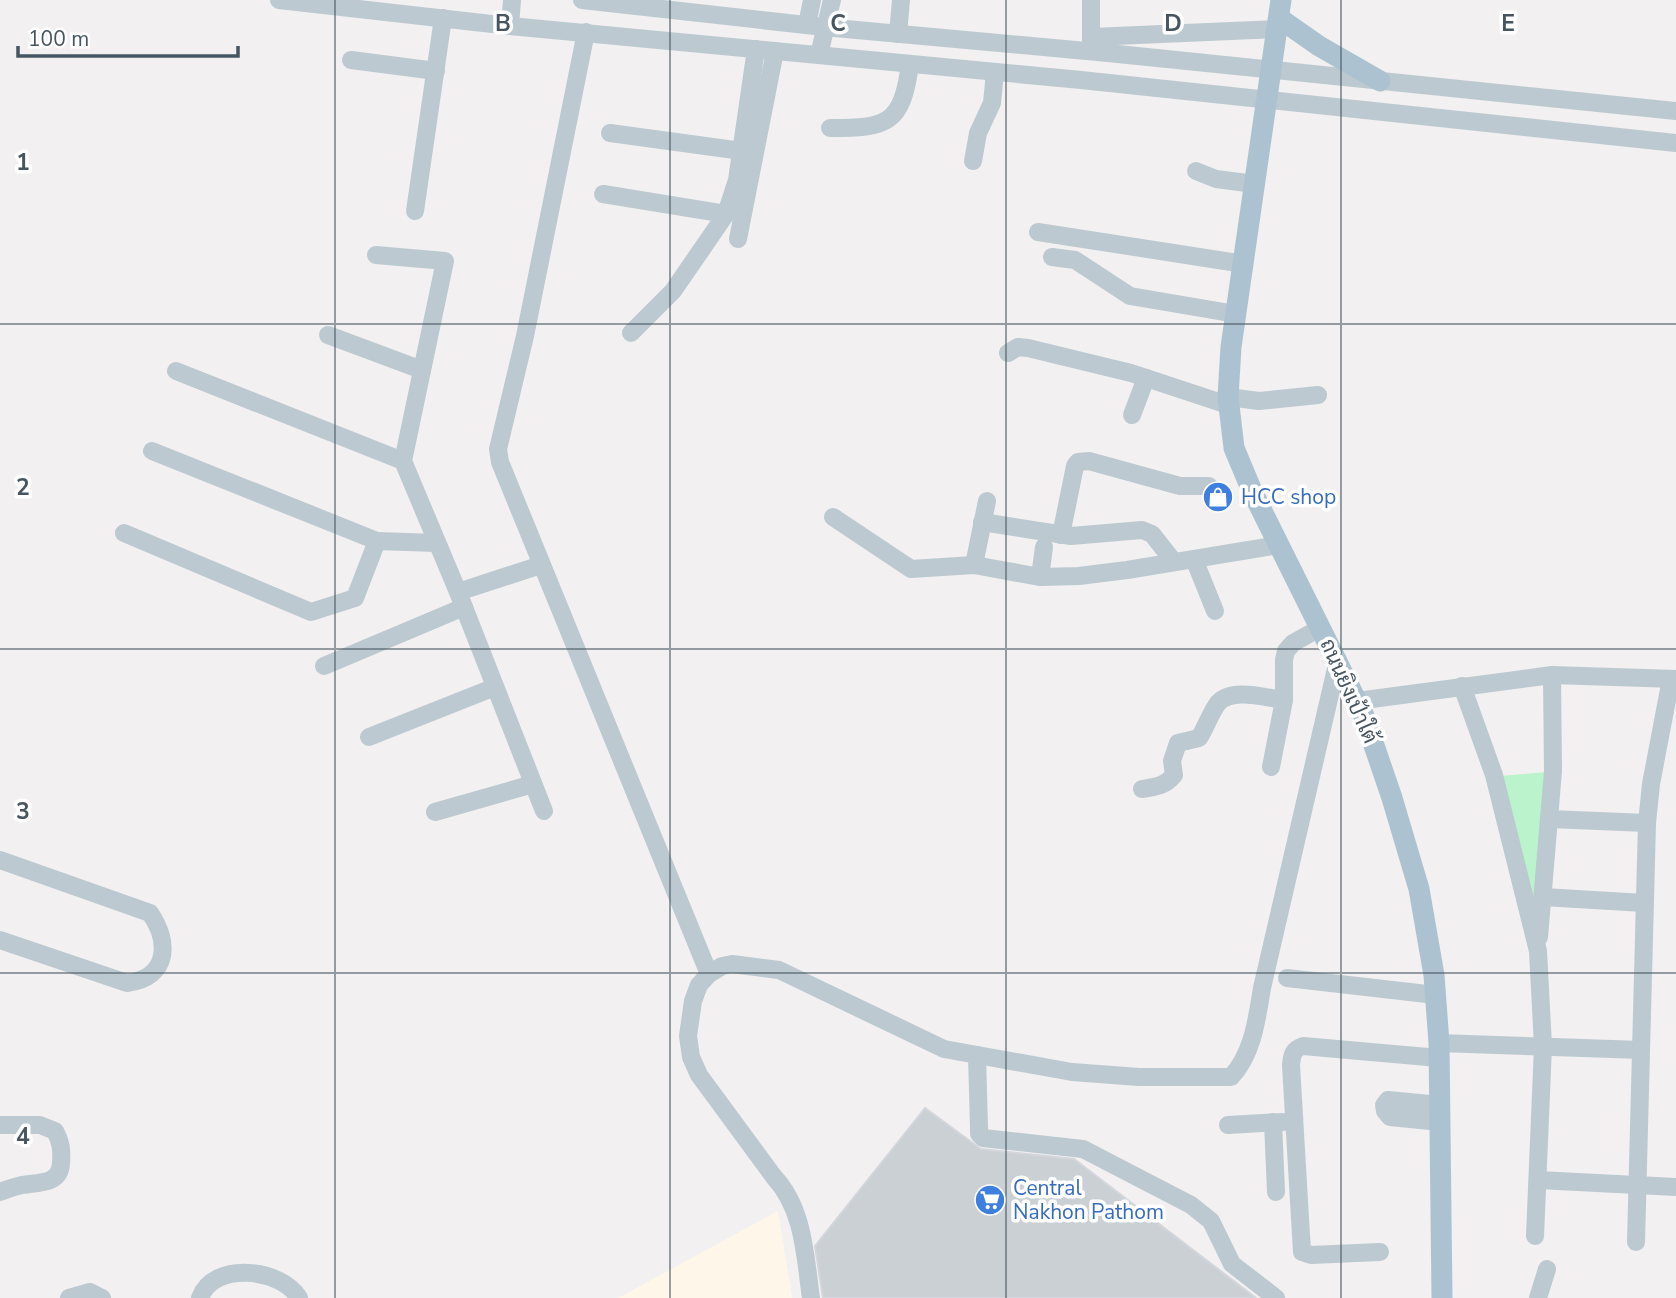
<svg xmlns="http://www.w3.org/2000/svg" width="1676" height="1298" font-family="'Nunito Sans',Sarabun,sans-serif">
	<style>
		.commercial { fill: #fef6e8 }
		.green { fill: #bbf3cc }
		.building { fill: #cbd0d5; stroke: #d3d6dc; stroke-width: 2; filter: url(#shadow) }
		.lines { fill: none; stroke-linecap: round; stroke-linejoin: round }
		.minor { stroke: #bcc9d0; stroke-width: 18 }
		.major { stroke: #adc2d1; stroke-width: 21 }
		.grid { fill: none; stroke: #46555f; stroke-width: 2; stroke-opacity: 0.55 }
		.labels { text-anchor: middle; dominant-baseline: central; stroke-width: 7; stroke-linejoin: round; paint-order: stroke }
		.shop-label { font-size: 21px; fill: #366cbe; stroke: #fff; text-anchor: start }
		.street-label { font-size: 21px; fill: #46555f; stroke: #fff }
		.grid-label { font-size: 23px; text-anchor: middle; font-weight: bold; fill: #46555f; stroke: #fff; stroke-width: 7; stroke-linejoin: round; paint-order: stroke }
	</style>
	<defs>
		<filter id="shadow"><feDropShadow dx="6" dy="6" stdDeviation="0" flood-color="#0004"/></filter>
	</defs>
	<rect width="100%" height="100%" fill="#f2f0f0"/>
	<path class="commercial" d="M778,1211L792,1298H618Z"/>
	<path class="green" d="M1547,772L1537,934L1489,777Z"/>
	<path class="building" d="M925,1108L981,1149L1074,1159L1256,1298H823L815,1246Z"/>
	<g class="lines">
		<g class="minor">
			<path d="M279,0L510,26L1081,80L1676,143"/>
			<path d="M582,0L824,27L1108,53L1676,111"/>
			<path d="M807,25L812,0"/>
			<path d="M510,26L512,0"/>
			<path d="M586,32L525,336L498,449L500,462L709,974"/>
			<path d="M898,34L901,0"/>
			<path d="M1092,37L1277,29"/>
			<path d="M1091,45V0"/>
			<path d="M819,55L832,0"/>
			<path d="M351,60L436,71"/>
			<path d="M830,128C887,128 902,125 910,64"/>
			<path d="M610,133L742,151"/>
			<path d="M973,161L978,133L992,103L995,72"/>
			<path d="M1196,171L1216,179L1255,184"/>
			<path d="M603,194L726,214"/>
			<path d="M415,211L443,18"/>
			<path d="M1038,232L1244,264"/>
			<path d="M738,239L775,51"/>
			<path d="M376,255L445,261L403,461L458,592"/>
			<path d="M1052,257L1075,260L1130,296L1236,314"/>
			<path d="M631,333L673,291L726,214L737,180L756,49"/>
			<path d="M328,335L422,370"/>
			<path d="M1008,353L1018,347L1028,348L1131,373L1228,405"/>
			<path d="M176,371L403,461"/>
			<path d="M1228,397L1259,401L1318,395"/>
			<path d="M1132,415L1146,378"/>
			<path d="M152,451L377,541"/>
			<path d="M833,517L911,569L974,565L1040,577L1079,576L1127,570L1279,545"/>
			<path d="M982,522L1071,536L1142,530L1152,534L1174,562"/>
			<path d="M124,533L311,612L355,598L377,541L437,543"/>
			<path d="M1061,535L1075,466L1078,462L1089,461L1180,486H1209"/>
			<path d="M1194,559L1215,611"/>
			<path d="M541,565L458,592L544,811"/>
			<path d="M974,565L987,501"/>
			<path d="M1040,577L1044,547"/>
			<path d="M324,666L464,607"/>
			<path d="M1462,686L1494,775L1538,951L1543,1046L1535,1236"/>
			<path d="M1357,701L1552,675L1676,679"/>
			<path d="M369,737L495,687"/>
			<path d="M1271,767L1284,700V660L1286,651L1293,643L1320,628"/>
			<path d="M1142,789C1156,787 1165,786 1174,775L1172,761L1178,743L1199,738C1206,727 1210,714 1218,703C1232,687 1266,698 1284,700"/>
			<path d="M435,812L533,784"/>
			<path d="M1549,819L1647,823"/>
			<path d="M0,860L150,913C170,942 169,978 127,983L0,940"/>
			<path d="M1543,897L1644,903"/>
			<path d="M1539,937L1553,771L1552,675"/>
			<path d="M1287,978L1436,995"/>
			<path d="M1439,1043L1641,1050"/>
			<path d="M977,1055L979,1127V1134L983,1138L1083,1149L1191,1205L1211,1221L1232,1264L1276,1298"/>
			<path d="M1440,1105L1388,1100L1384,1105L1385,1111L1390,1117L1440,1122"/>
			<path d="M1273,1122L1276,1192"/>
			<path d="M0,1125H40L55,1131C61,1142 62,1150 61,1163C60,1185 38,1182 22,1185C14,1187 7,1189 0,1192"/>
			<path d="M1228,1125L1283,1122"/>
			<path d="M1538,1180L1676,1187"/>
			<path d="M1636,1242L1647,823L1651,784L1671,679"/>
			<path d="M1380,1252L1311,1255L1302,1252L1291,1065C1292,1055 1293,1049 1303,1046L1439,1058"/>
			<path d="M69,1298L90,1292L102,1298"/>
			<path d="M200,1298C213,1261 281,1268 299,1298"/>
			<path d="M811,1298C805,1256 804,1209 774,1177L699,1075L691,1057L688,1036L693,1001L699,985L709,974L722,966L732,964L779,970L944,1049L1072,1072L1139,1077H1231C1253,1054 1257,1018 1262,988L1338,660"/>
			<path d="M1538,1298L1547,1269"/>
		</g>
		<g class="major">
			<path d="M1281,0L1231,347L1228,397L1234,448L1252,491L1364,716L1392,798L1419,889L1434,975L1439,1043L1442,1298"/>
			<path d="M1279,18L1319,46L1380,81"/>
		</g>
	</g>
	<path class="grid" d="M335,0V1298M670,0V1298M1006,0V1298M1341,0V1298M0,324H1676M0,649H1676M0,973H1676"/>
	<defs>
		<g id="shop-disc" transform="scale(1.575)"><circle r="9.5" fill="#3f7fe0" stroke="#fff"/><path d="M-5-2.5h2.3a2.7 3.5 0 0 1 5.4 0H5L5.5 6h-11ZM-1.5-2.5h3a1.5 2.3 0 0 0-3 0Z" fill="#fff"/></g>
		<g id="supermarket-disc" transform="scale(1.575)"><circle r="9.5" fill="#3f7fe0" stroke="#fff"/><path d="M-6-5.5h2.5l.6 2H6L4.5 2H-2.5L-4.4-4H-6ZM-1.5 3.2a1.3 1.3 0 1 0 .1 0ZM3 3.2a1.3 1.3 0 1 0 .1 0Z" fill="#fff"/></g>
	</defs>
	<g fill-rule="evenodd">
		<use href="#shop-disc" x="1218" y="497"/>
		<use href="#supermarket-disc" x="990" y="1200"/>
	</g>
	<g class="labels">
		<g class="shop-label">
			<text x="1241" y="497">HCC shop</text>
			<text x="1013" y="1188">Central<tspan x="1013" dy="24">Nakhon Pathom</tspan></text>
		</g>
		<g class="street-label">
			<text transform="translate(1349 691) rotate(66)">ถนนยิงเป้าใต้</text>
		</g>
	</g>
	<g class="grid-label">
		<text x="503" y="31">B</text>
		<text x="838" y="31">C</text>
		<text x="1173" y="31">D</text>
		<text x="1508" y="31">E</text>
		<text x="23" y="170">1</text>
		<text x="23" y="495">2</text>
		<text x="23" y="819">3</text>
		<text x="23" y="1144">4</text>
	</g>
	<path d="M18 46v10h220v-10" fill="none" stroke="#46555f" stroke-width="3.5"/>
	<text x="28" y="46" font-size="21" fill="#46555f" stroke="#ffffff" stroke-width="5" paint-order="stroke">100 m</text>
</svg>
